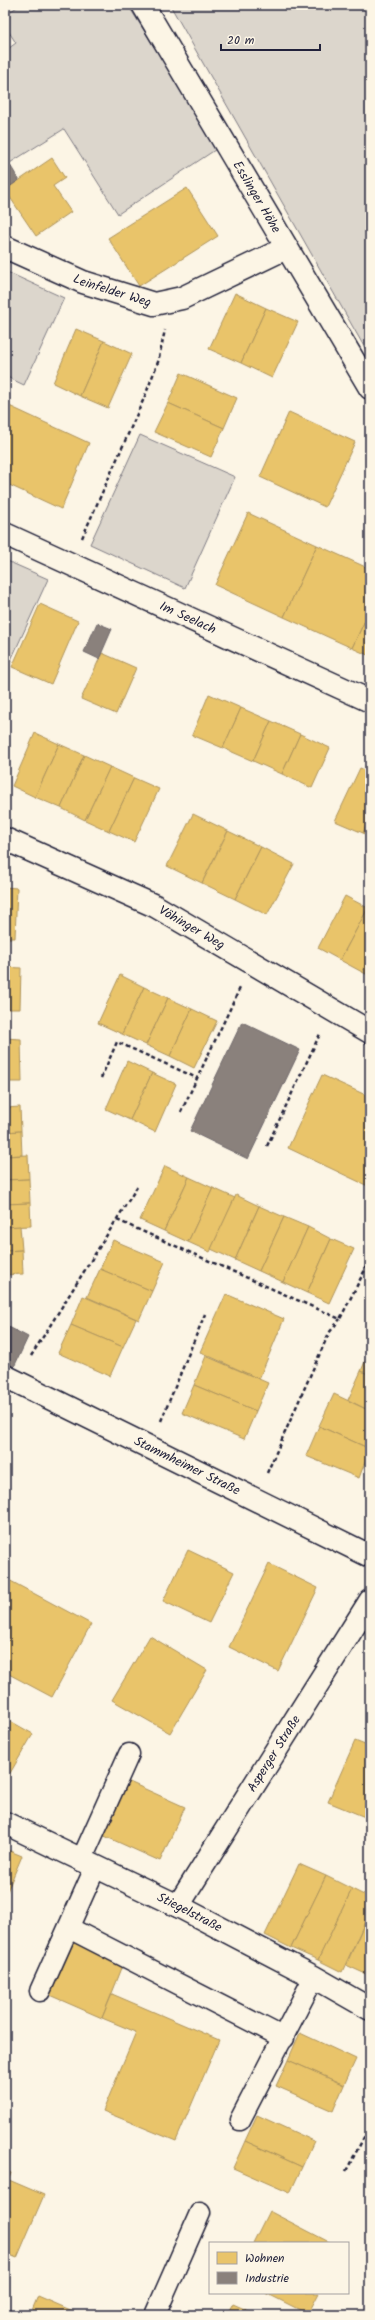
<svg xmlns="http://www.w3.org/2000/svg" width="375" height="2320" font-family="Kalam,sans-serif">
	<style>
		.green { fill: #dcd6cc; stroke: #7f7c84 }
		.homes { fill: #e9c46a; stroke: #ad935c }
		.industry { fill: #8a817c; stroke: #6b6468 }
		.lines { fill: none; stroke-linecap: round; stroke-linejoin: round }
		.service-casing { stroke: #22223b; stroke-width: 23 }
		.minor-casing { stroke: #22223b; stroke-width: 25 }
		.path { stroke: #22223b; stroke-width: 2.5; stroke-dasharray: 4 3; stroke-linecap: butt }
		.service { stroke: #fcf5e5; stroke-width: 20 }
		.minor { stroke: #fcf5e5; stroke-width: 22 }
		.labels { text-anchor: middle; dominant-baseline: central; stroke-width: 4; stroke-linejoin: round; paint-order: stroke }
		.street-label { font-size: 13px; fill: #22223b; stroke: #fcf5e5 }
	</style>
	<rect width="100%" height="100%" fill="#fcf5e5"/>
	<filter id="ink" filterUnits="userSpaceOnUse"><feTurbulence type="fractalNoise" baseFrequency=".025" numOctaves="2"/><feDisplacementMap in="SourceGraphic" scale="8" xChannelSelector="R" yChannelSelector="G"/><feConvolveMatrix kernelMatrix="1 2 1 2 8 2 1 2 1" color-interpolation-filters="sRGB"/></filter>
	<g filter="url(#ink)">
		<g class="green">
			<path d="M20,5H128L218,148L118,214L64,129L5,166V51L16,43L5,26V15Z"/>
			<path d="M170,5H370V357Z"/>
			<path d="M5,271L64,298L24,385L5,376Z"/>
			<path d="M140,435L235,477L185,588L90,544Z"/>
			<path d="M5,560L48,579L5,673Z"/>
		</g>
		<g class="homes">
			<path d="M52,158L65,178L53,186L71,212L36,236L5,190Z"/>
			<path d="M187,188L218,236L139,286L108,238Z"/>
			<path d="M235,293L266,308L241,363L209,349Z"/>
			<path d="M266,308L298,322L272,378L241,363Z"/>
			<path d="M76,329L104,341L80,396L53,383Z"/>
			<path d="M104,341L132,354L108,408L80,396Z"/>
			<path d="M181,373L237,398L224,428L168,403Z"/>
			<path d="M168,403L224,428L211,457L154,432Z"/>
			<path d="M5,404L89,443L61,509L5,483Z"/>
			<path d="M289,412L355,442L325,507L260,477Z"/>
			<path d="M248,513L317,545L284,617L215,585Z"/>
			<path d="M317,545L370,569V610L352,648L284,617Z"/>
			<path d="M40,604L78,621L51,684L12,667Z"/>
			<path d="M370,610V656L352,648Z"/>
			<path d="M102,653L136,668L116,714L81,699Z"/>
			<path d="M209,694L241,708L223,748L192,735Z"/>
			<path d="M241,708L271,721L253,761L223,748Z"/>
			<path d="M271,721L300,734L282,774L253,761Z"/>
			<path d="M35,733L59,744L35,797L12,786Z"/>
			<path d="M300,734L330,748L312,788L282,774Z"/>
			<path d="M59,744L84,755L61,808L35,797Z"/>
			<path d="M84,755L110,767L85,820L61,808Z"/>
			<path d="M110,767L134,778L109,831L85,820Z"/>
			<path d="M360,768L370,772V817L363,833L335,821Z"/>
			<path d="M134,778L159,789L134,842L109,831Z"/>
			<path d="M193,814L228,831L202,883L167,866Z"/>
			<path d="M370,817V837L363,833Z"/>
			<path d="M228,831L261,847L235,899L202,883Z"/>
			<path d="M261,847L294,864L267,915L235,899Z"/>
			<path d="M5,887L17,888L15,938H5Z"/>
			<path d="M345,896L368,908L340,960L318,948Z"/>
			<path d="M368,908L370,909V956L362,972L340,960Z"/>
			<path d="M370,956V976L362,972Z"/>
			<path d="M5,967L21,968L20,1009H5Z"/>
			<path d="M120,975L144,987L122,1034L98,1023Z"/>
			<path d="M144,987L168,998L146,1045L122,1034Z"/>
			<path d="M168,998L192,1009L170,1056L146,1045Z"/>
			<path d="M192,1009L217,1021L194,1068L170,1056Z"/>
			<path d="M5,1038L21,1039L22,1082H5Z"/>
			<path d="M127,1061L152,1073L130,1120L106,1109Z"/>
			<path d="M152,1073L176,1084L155,1132L130,1120Z"/>
			<path d="M322,1075L370,1097V1187L288,1148Z"/>
			<path d="M20,1107L21,1131L5,1132V1108Z"/>
			<path d="M21,1131L22,1155L5,1156V1132Z"/>
			<path d="M28,1155L29,1179L5,1180V1156Z"/>
			<path d="M165,1166L189,1177L164,1231L140,1220Z"/>
			<path d="M189,1177L213,1188L188,1242L164,1231Z"/>
			<path d="M29,1179L30,1203L5,1204V1180Z"/>
			<path d="M213,1188L235,1198L210,1252L188,1242Z"/>
			<path d="M236,1195L259,1206L235,1260L211,1249Z"/>
			<path d="M30,1203L31,1226L5,1227V1204Z"/>
			<path d="M259,1206L284,1217L259,1271L235,1260Z"/>
			<path d="M284,1217L308,1227L283,1282L259,1271Z"/>
			<path d="M20,1226L22,1250L5,1251V1227Z"/>
			<path d="M308,1227L331,1239L307,1293L283,1282Z"/>
			<path d="M331,1239L354,1249L329,1303L307,1293Z"/>
			<path d="M113,1240L165,1262L152,1291L100,1269Z"/>
			<path d="M22,1250L23,1274L5,1275V1251Z"/>
			<path d="M100,1269L152,1291L139,1320L87,1297Z"/>
			<path d="M226,1294L284,1319L259,1379L200,1352Z"/>
			<path d="M83,1296L136,1319L123,1347L71,1325Z"/>
			<path d="M71,1325L123,1347L110,1376L58,1353Z"/>
			<path d="M370,1350V1375L361,1371Z"/>
			<path d="M206,1356L268,1383L256,1411L194,1385Z"/>
			<path d="M361,1371L370,1375V1411L348,1400Z"/>
			<path d="M194,1385L256,1411L244,1439L182,1413Z"/>
			<path d="M334,1394L370,1411V1449L319,1426Z"/>
			<path d="M319,1426L370,1449L359,1478L306,1456Z"/>
			<path d="M188,1550L234,1572L209,1623L163,1601Z"/>
			<path d="M269,1564L318,1588L278,1671L229,1647Z"/>
			<path d="M5,1578L91,1624L52,1697L5,1672Z"/>
			<path d="M150,1636L207,1670L170,1733L112,1700Z"/>
			<path d="M5,1718L33,1734L6,1780L5,1779Z"/>
			<path d="M355,1741L370,1747V1819L328,1802Z"/>
			<path d="M125,1780L185,1807L160,1861L100,1834Z"/>
			<path d="M5,1849L22,1856L5,1896Z"/>
			<path d="M299,1864L326,1876L291,1948L265,1935Z"/>
			<path d="M326,1876L352,1889L318,1960L291,1948Z"/>
			<path d="M352,1889L370,1898V1911L342,1972L318,1960Z"/>
			<path d="M370,1911V1976L346,1965Z"/>
			<path d="M71,1941L124,1963L102,2018L47,1994Z"/>
			<path d="M112,1994L219,2040L176,2141L103,2111L136,2032L102,2018Z"/>
			<path d="M300,2033L356,2059L344,2085L288,2060Z"/>
			<path d="M288,2060L344,2085L333,2111L276,2086Z"/>
			<path d="M257,2115L314,2141L302,2167L245,2141Z"/>
			<path d="M245,2141L302,2167L290,2193L233,2168Z"/>
			<path d="M5,2170L11,2173L5,2190Z"/>
			<path d="M9,2180L44,2195L17,2258L5,2253V2190Z"/>
			<path d="M269,2211L331,2243H253Z"/>
			<path d="M266,2293H319L308,2314Z"/>
			<path d="M38,2296L82,2315H30Z"/>
			<path d="M233,2304L258,2315H227Z"/>
		</g>
		<g class="industry">
			<path d="M10,165L19,180L5,190V169Z"/>
			<path d="M97,623L112,629L99,659L84,652Z"/>
			<path d="M242,1022L300,1050L248,1159L190,1131Z"/>
			<path d="M5,1325L28,1337L14,1367L5,1363Z"/>
		</g>
		<g class="lines">
			<g class="service-casing">
				<g id="service">
					<path d="M81,1861L129,1754"/>
					<path d="M69,1928L284,2038"/>
					<path d="M40,1991L95,1868"/>
					<path d="M240,2120L314,1977"/>
					<path d="M155,2315L200,2213"/>
				</g>
			</g>
			<g class="minor-casing">
				<g id="minor">
					<path id="s1" d="M143,5L370,388"/>
					<path id="s2" d="M5,247L83,282L154,304L182,298L286,248"/>
					<path id="s3" d="M5,534L370,701"/>
					<path id="s4" d="M5,839L155,906L370,1032"/>
					<path id="s5" d="M5,1376L370,1556"/>
					<path id="s6" d="M5,1823L178,1906L314,1977L370,2009"/>
					<path id="s7" d="M178,1906L370,1601"/>
				</g>
			</g>
			<g class="path">
				<path d="M82,538L145,396L158,362L165,330"/>
				<path d="M101,1078L117,1042L197,1078"/>
				<path d="M181,1112L240,988"/>
				<path d="M267,1146L320,1034"/>
				<path d="M117,1220L340,1319L370,1260"/>
				<path d="M31,1356L137,1187"/>
				<path d="M161,1421L205,1314"/>
				<path d="M267,1473L329,1333L340,1319"/>
				<path d="M346,2171L370,2126"/>
			</g>
			<use href="#service" class="service"/>
			<use href="#minor" class="minor"/>
		</g>
	</g>
	<g class="labels">
		<g class="street-label">
			<text stroke="none"><textPath href="#s1" startOffset="223">Esslinger Höhe</textPath></text>
			<text stroke="none"><textPath href="#s2" startOffset="116">Leinfelder Weg</textPath></text>
			<text stroke="none"><textPath href="#s3" startOffset="201">Im Seelach</textPath></text>
			<text stroke="none"><textPath href="#s4" startOffset="207">Vöhinger Weg</textPath></text>
			<text stroke="none"><textPath href="#s5" startOffset="203">Stammheimer Straße</textPath></text>
			<text stroke="none"><textPath href="#s7" startOffset="180">Asperger Straße</textPath></text>
			<text stroke="none"><textPath href="#s6" startOffset="205">Stiegelstraße</textPath></text>
		</g>
	</g>
	<rect width="375" height="2320" fill="none" stroke="#fcf5e5" stroke-width="20"/>
	<rect x="10" y="10" width="355" height="2300" fill="none" stroke="#22223b" stroke-width="1.5" filter="url(#ink)"/>
	<rect x="209" y="2242" width="140" height="52" fill="#fcf5e5" stroke="#a5a1a1"/>
	<rect x="217" y="2252" width="20" height="12" fill="#e9c46a" stroke="#a5a1a1"/>
	<text x="245" y="2262" font-size="12" fill="#22223b">Wohnen</text>
	<rect x="217" y="2272" width="20" height="12" fill="#8a817c" stroke="#a5a1a1"/>
	<text x="245" y="2282" font-size="12" fill="#22223b">Industrie</text>
	<path d="M221 44v6h99v-6" fill="none" stroke="#22223b" stroke-width="2"/>
	<text x="227" y="44" font-size="12" fill="#22223b" stroke="#fcf5e5" stroke-width="3" paint-order="stroke">20 m</text>
</svg>
